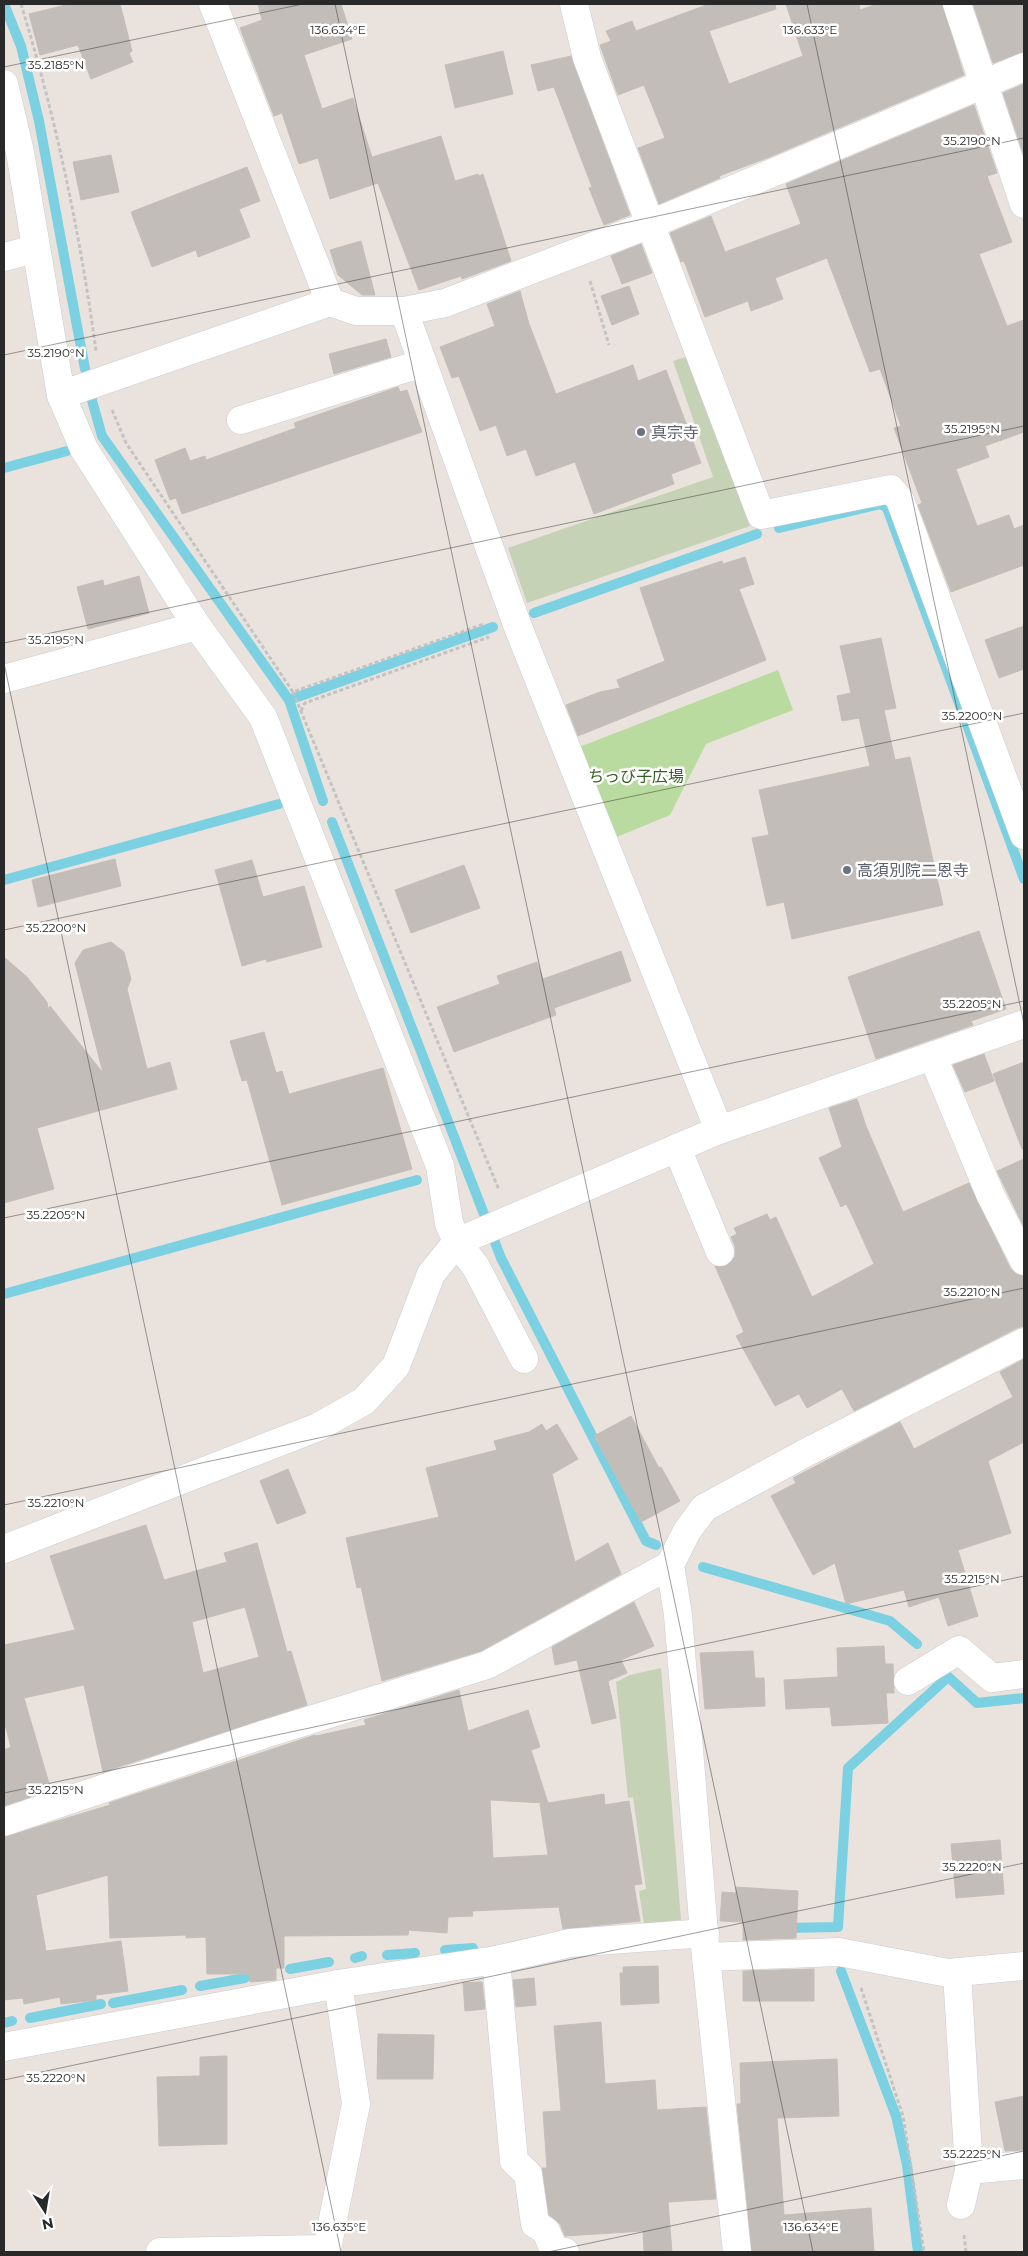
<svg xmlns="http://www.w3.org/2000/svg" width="1028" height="2256" font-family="Montserrat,'Noto Sans JP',sans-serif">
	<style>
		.green { fill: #b9db9f }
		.cemetery { fill: #c6d2b6 }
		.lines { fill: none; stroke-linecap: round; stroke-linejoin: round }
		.stream { stroke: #7bd0e1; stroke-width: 10 }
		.building { fill: #c2bdb9; stroke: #c5beb7; fill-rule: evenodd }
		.minor-casing { stroke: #c8ccd5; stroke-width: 29 }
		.path { stroke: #c3c3c3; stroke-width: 3; stroke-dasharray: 4 2.5; stroke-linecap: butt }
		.minor { stroke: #fff; stroke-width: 28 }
		.ticks { fill: none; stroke: #292929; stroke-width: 1; stroke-opacity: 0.45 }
		.worship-dot { fill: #6b7280; stroke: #fff; stroke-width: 2 }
		.labels { text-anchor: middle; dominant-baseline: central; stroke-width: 5; stroke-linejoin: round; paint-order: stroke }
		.worship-label { font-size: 16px; fill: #5b616d; stroke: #fff; text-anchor: start }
		.park-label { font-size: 16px; fill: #345e22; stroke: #fff }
		.ticks-label { font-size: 12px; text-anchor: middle; fill: #292929; stroke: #fff; stroke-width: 5; stroke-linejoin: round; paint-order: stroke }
	</style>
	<rect width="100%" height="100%" fill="#eae3dd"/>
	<path class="green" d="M778,670L793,710L706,744L670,815L612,839L574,749Z"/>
	<g class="cemetery">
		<path d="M691,355L750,526L527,603L508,548L713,477L673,361Z"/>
		<path d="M661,1668L681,1920L644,1924L639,1891L646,1889L633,1797L628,1798L616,1682L630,1675Z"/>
	</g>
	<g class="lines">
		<g class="stream">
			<path d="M4,4L21,46L39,121L85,369"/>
			<path d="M91,397L102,436L289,700L323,801"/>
			<path d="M4,468L67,451"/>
			<path d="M779,528L881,504L887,508L1024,879"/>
			<path d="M534,613L757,534"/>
			<path d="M289,700L493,627"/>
			<path d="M332,822L501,1258L646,1541L656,1545"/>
			<path d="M4,880L279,804"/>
			<path d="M4,1294L417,1180"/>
			<path d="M703,1567L890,1621L917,1644"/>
			<path d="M945,1674L977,1703L1024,1698"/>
			<path d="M784,1928L838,1927L848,1768L948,1677"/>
			<path d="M445,1950L473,1948"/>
			<path d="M387,1955L415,1953"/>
			<path d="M355,1958L362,1956"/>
			<path d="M290,1969L329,1962"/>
			<path d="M841,1971L896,2116L907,2165L918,2252"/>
			<path d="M200,1986L245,1978"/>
			<path d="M113,2003L182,1990"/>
			<path d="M30,2018L101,2004"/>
			<path d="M4,2023L12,2021"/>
		</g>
	</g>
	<g class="building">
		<path d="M70,4H120L132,51L129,53L133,62L91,79L78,45L40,55L29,14Z"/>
		<path d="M258,4H341L352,39L304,55L322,109L353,98L372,157L441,136L455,181L478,174L479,176L483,174L511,261L462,279L461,276L419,290L378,183L330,199L318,158L299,164L282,113L274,116L240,28L262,20Z"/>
		<path d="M709,4H775L776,9L709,31L729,84L803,56L786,4H859L860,10L877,4H942L964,75L767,158L719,176L720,178L659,204L638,148L665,138L644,85L618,95L600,45L611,41L606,31L632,21L636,31Z"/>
		<path d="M973,4H1024V52L993,63Z"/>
		<path d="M503,51L513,94L455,108L445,65Z"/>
		<path d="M571,56L630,215L604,225L589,188L592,187L554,87L538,91L531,65Z"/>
		<path d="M1024,84V156L1003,93Z"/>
		<path d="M974,105L997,173L987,176L1012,242L979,254L1007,326L1024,320V432L985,446L989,457L956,469L977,526L1009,515L1014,529L1024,525V565L951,592L918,505L922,503L894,428L901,426L880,369L870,372L827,258L775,278L783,299L751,311L748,301L705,317L684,261L681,262L670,233L711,216L725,252L801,224L786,184Z"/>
		<path d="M111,155L119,192L81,200L73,162Z"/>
		<path d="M247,167L260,201L239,209L250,237L198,257L196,250L152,267L131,212Z"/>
		<path d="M361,241L375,295H362L338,275L330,250Z"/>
		<path d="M641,244L652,273L622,284L611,256Z"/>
		<path d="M629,286L639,314L612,325L601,296Z"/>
		<path d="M520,291L529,324L556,394L633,365L638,381L666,370L701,463L671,474L674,484L594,514L575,462L536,476L526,449L507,456L496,425L480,431L459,376L452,378L440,347L495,326L487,304Z"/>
		<path d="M386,339L391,357L334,374L329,354Z"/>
		<path d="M398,387L400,392L407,390L422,432L182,514L176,498L170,500L155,460L185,448L190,461L205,456L206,460L296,428L294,423Z"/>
		<path d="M745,557L754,584L739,589L766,660L578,736L566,705L600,692L620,688L617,680L665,661L640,588L722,561L723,564Z"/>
		<path d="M139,576L149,613L88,629L77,587L103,580L104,586Z"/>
		<path d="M1024,626V669L999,678L985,640Z"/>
		<path d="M881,638L896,708L884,710L895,760L910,757L943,905L792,939L784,902L767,906L752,838L769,835L759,790L870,766L859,718L842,721L837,696L851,693L840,646Z"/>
		<path d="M115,859L121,886L38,907L32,880Z"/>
		<path d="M252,860L263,897L304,886L322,947L267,962L266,959L242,966L215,870Z"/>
		<path d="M464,865L480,908L411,933L395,890Z"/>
		<path d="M979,931L1006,1009L971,1021L973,1025L876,1059L848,977Z"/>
		<path d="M111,942L124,952L131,979L127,989L147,1069L170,1062L177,1089L37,1128L54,1189L4,1203V957L27,977L47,1002L48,1009L50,1006L103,1073L75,963L83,950Z"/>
		<path d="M621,951L631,981L554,1008L556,1015L454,1052L437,1007L500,984L497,976L537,962L543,979Z"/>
		<path d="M264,1032L276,1073L282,1071L289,1094L383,1068L412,1169L282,1205L247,1080L242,1081L230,1041Z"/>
		<path d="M984,1054L994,1081L965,1092L953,1065Z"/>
		<path d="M1024,1062V1149H1022L993,1074Z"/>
		<path d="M857,1099L866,1126L903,1212L969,1183L1010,1268L1016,1274L1024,1276V1326L1017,1328L854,1411L842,1389L807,1408L799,1394L775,1406L736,1336L744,1332L715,1266H726L735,1257V1246L731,1237L737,1234L734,1228L767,1214L770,1220L776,1217L812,1297L874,1264L850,1211L846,1204L841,1207L819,1158L842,1147L829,1108Z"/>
		<path d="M1024,1159V1227L997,1171Z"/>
		<path d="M1024,1359V1442L988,1461L1011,1533L958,1550L978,1616L948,1626L939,1597L909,1607L904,1590L846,1604L835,1563L813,1575L771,1496L796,1483L793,1478L900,1422L914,1449L1013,1397L1000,1372Z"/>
		<path d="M631,1416L659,1468L661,1467L680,1501L641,1522L594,1436Z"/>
		<path d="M542,1424L546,1431L557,1424L578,1459L552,1474L575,1562L608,1543L621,1574L481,1651L382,1681L361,1587L357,1588L346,1538L439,1517L426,1468L497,1450L494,1441L529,1432Z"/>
		<path d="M288,1469L306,1513L277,1524L260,1481Z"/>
		<path d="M146,1525L164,1580L227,1562L224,1553L257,1543L287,1652L291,1651L307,1705L103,1772L84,1685L24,1698L51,1790L4,1806V1750L11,1747L4,1721V1645L75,1630L50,1556ZM245,1607L259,1657L203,1673L192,1622Z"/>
		<path d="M634,1602L654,1646L621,1660L627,1673L608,1681L616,1718L592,1724L577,1660L555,1665L552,1647Z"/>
		<path d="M884,1646L885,1664H893L894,1693H886L888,1723L832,1726L830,1707L786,1709L784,1680L838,1677L837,1648Z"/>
		<path d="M753,1651L755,1678H764L765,1706L705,1709L700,1653Z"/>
		<path d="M459,1690L468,1731L528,1710L540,1747L531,1750L548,1803L604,1794L605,1805L629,1801L642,1884L634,1885L640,1921L563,1929L559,1907L472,1911L473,1916L448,1917L447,1933L409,1930L408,1935L284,1936V1968H276V1980L250,1982L249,1974H207L206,1937L186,1938V1935L110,1938L108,1875L36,1895L46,1951L121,1941L128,1991L96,1995V2000L61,2004L60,1997L24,2004L23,1998L4,2000V1837L110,1805L109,1803L315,1735L316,1736L366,1725L364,1720ZM490,1800L544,1803L540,1804L548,1855L493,1858Z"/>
		<path d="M1000,1840L1004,1894L956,1898L951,1844Z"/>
		<path d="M736,1887L798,1891L796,1938L743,1940V1922L720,1921L722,1892L736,1893Z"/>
		<path d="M658,1966L659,2003L621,2005L620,1973H623V1967Z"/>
		<path d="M814,1969V2001H743V1971Z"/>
		<path d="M534,1978L536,2005L516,2007L513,1980Z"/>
		<path d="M478,1982H482L485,2009L465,2011L463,1983Z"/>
		<path d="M601,2022L605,2084L655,2080L657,2110L706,2107L716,2199L668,2202L672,2252H644L643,2231L565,2236L560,2224L549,2215L542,2168H547L543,2112L561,2111L554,2026Z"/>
		<path d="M378,2034L434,2035L433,2079H377Z"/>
		<path d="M227,2056V2144L159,2146L157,2077L200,2076V2057Z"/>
		<path d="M837,2059L839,2116L777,2118L784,2215L871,2208L874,2252H752L737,2104H741L740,2063Z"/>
		<path d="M1024,2096V2150L1005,2151L995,2102Z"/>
	</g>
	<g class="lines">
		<g class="minor-casing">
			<g id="minor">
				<path d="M213,4L330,302L356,311H404L445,303L651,224L1024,67"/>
				<path d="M574,4L587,58L761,515L891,489L900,500L1024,835"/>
				<path d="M957,4L1024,204"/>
				<path d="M4,84L20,152L61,395L84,449L197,626"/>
				<path d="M4,257L35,249"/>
				<path d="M404,311L518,627L719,1130"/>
				<path d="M61,395L330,302"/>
				<path d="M241,420L423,363"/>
				<path d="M4,679L197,626L263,717L440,1166L449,1223L457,1242L476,1267L524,1359"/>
				<path d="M933,1057L990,1194L1024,1261"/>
				<path d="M677,1148L720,1252"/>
				<path d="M4,1549L318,1427L364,1401L396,1366L431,1274L457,1242L719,1130L1024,1024"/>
				<path d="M908,1681L959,1650L992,1678L1024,1674"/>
				<path d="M4,1822L265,1734L487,1665L670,1565"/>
				<path d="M706,1957L839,1952L948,1973L1024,1966"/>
				<path d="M496,1960L514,2161L528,2174L535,2224L546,2231L554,2250L565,2252"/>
				<path d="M957,1973L969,2170L961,2205"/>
				<path d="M4,2047L338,1984L496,1960L570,1943L705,1933"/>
				<path d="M969,2170L1024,2165"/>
				<path d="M160,2252L327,2249L356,2104L338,1984"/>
				<path d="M737,2252L706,1957L678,1615L670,1565L687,1531L704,1508L809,1451L1024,1342"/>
			</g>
		</g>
		<g class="path">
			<path d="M21,4C56,118 80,233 96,351"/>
			<path d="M590,281L609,345"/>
			<path d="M112,410L126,443L293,692L484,624"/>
			<path d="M293,692L499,1190"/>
			<path d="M301,711L305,703L489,637"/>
			<path d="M861,1988L903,2116L924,2252"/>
			<path d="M964,2235L966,2252"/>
		</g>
		<use href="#minor" class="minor"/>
	</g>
	<path class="ticks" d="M335,4L813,2252M807,4L1024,1024M4,67L303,4M4,355L1024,138M4,643L1024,426M4,663L341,2252M4,930L1024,713M4,1218L1024,1001M4,1505L1024,1288M4,1793L1024,1576M4,2080L1024,1863M548,2252L1024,2151"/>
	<g class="worship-dot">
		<circle cx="641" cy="432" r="5"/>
		<circle cx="847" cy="870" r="5"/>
	</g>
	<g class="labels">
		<g class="worship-label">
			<text x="651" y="432">真宗寺</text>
			<text x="857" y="870">高須別院二恩寺</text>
		</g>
		<g class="park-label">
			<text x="636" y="776">ちっび子広場</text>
		</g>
	</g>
	<g class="ticks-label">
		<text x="338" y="34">136.634°E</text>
		<text x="810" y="34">136.633°E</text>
		<text x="56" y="69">35.2185°N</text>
		<text x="972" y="145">35.2190°N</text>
		<text x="56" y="357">35.2190°N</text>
		<text x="972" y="433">35.2195°N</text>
		<text x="56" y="644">35.2195°N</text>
		<text x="972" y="720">35.2200°N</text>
		<text x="56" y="932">35.2200°N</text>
		<text x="972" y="1008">35.2205°N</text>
		<text x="56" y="1219">35.2205°N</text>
		<text x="972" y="1296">35.2210°N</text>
		<text x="56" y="1507">35.2210°N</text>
		<text x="972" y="1583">35.2215°N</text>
		<text x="56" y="1794">35.2215°N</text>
		<text x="972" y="1871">35.2220°N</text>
		<text x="56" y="2082">35.2220°N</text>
		<text x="972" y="2158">35.2225°N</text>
		<text x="339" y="2231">136.635°E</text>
		<text x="811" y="2231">136.634°E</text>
	</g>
	<rect width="1028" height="2256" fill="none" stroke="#292929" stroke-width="10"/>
	<g transform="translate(45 2211) rotate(168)" stroke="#ffffff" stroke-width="4" paint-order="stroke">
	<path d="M0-4L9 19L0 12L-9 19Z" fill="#292929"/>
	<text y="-8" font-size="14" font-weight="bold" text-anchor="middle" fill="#292929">N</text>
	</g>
</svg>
